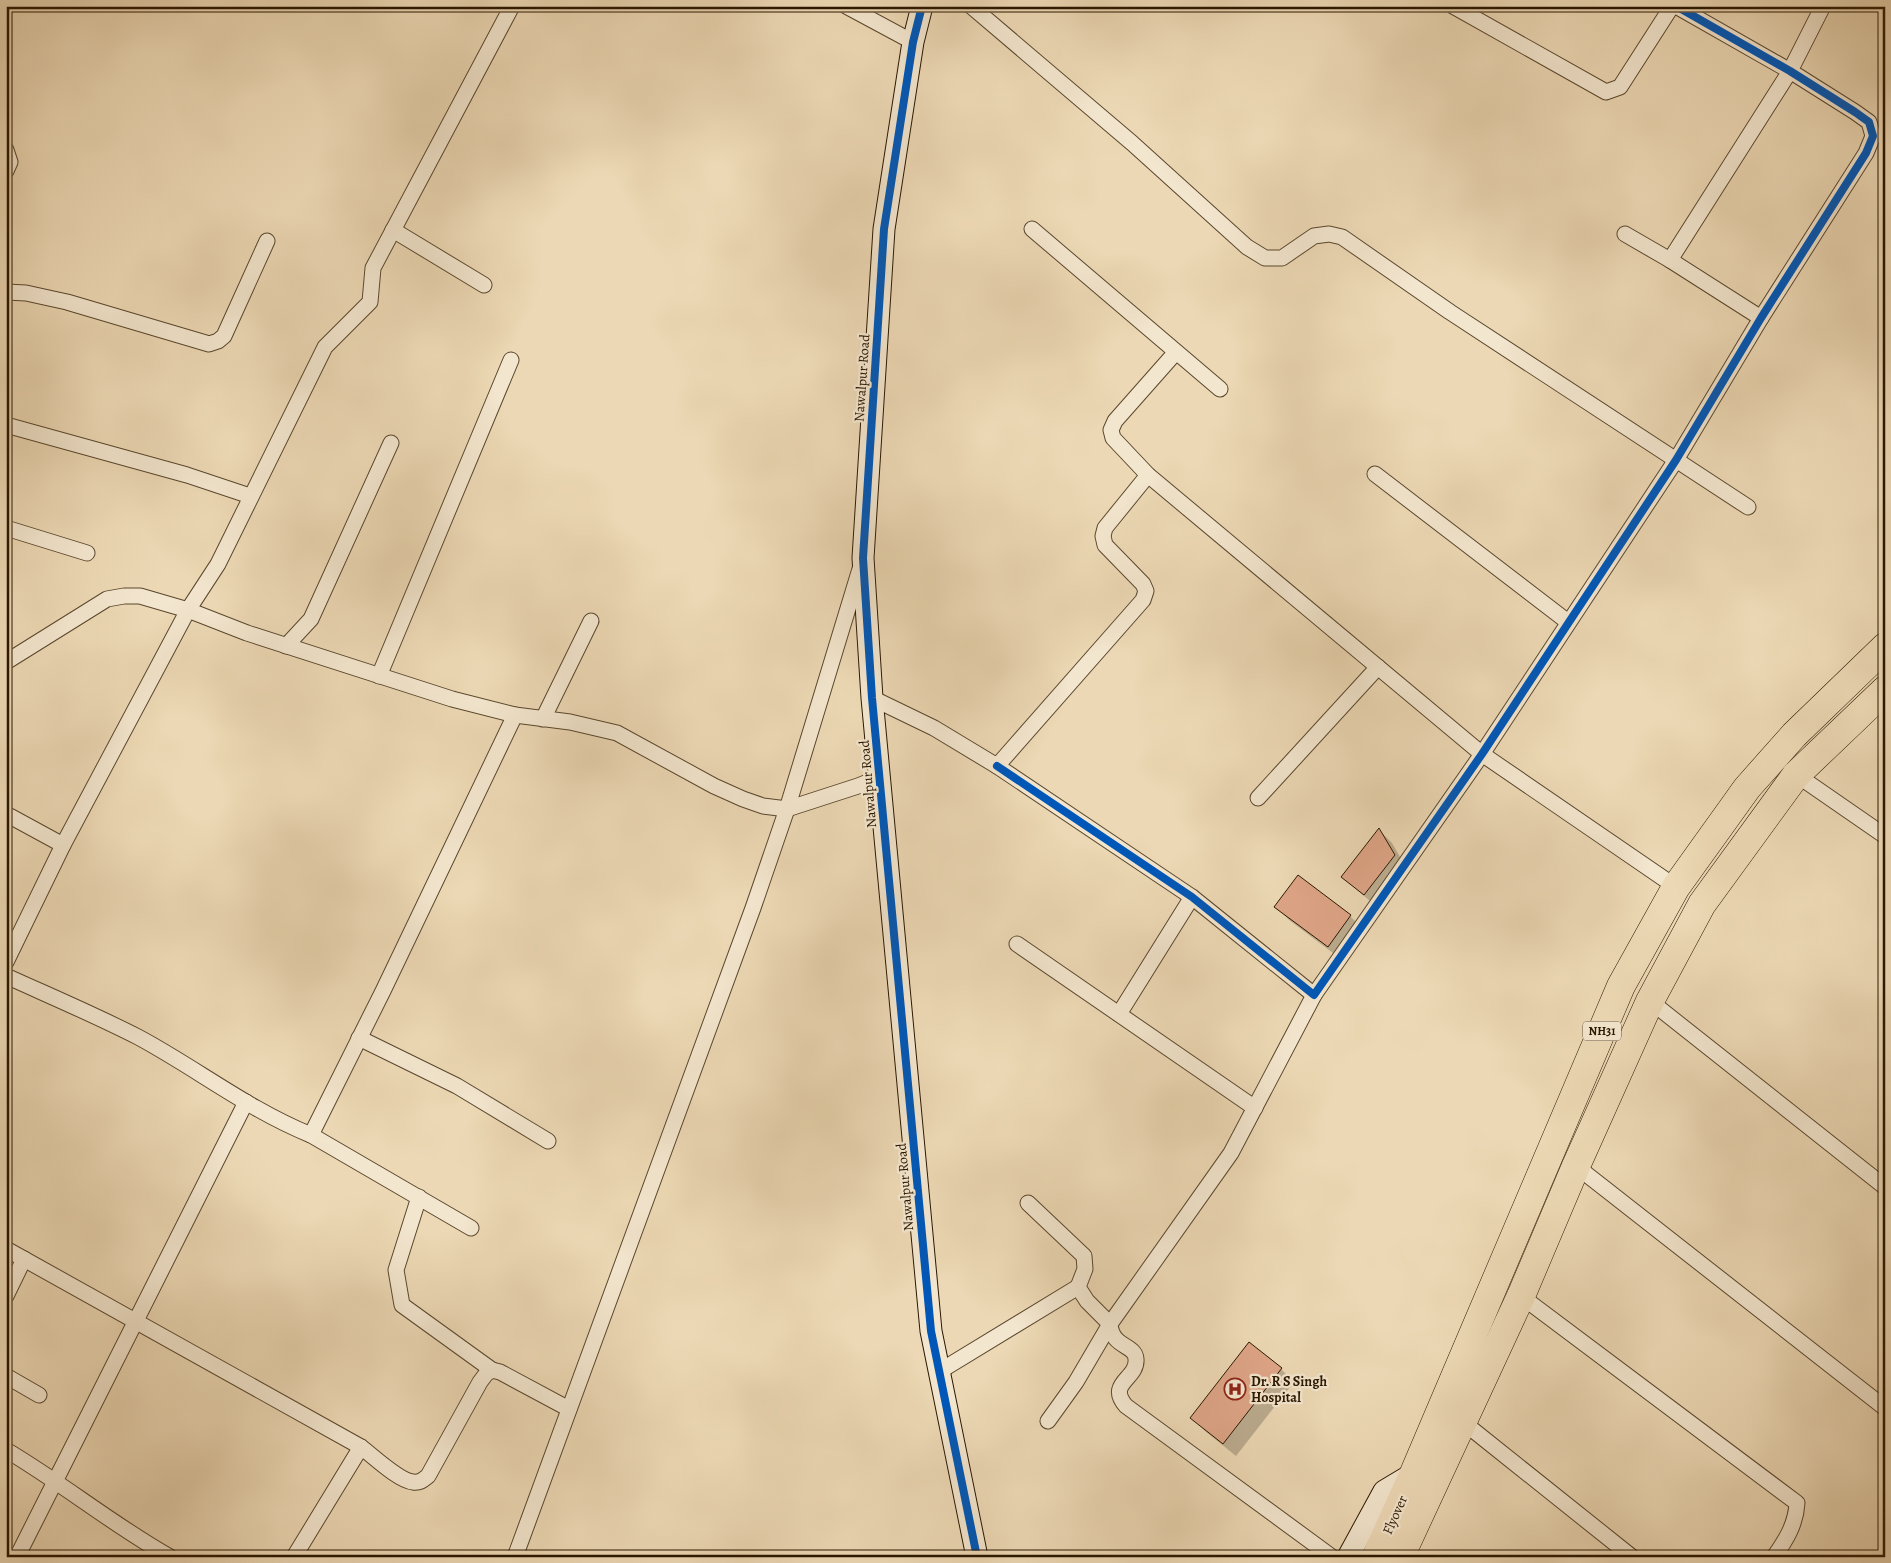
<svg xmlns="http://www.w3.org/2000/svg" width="1891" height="1563" font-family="Alegreya,serif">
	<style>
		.shadow { fill: #0003 }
		.building { fill: #dea587; stroke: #2a1700 }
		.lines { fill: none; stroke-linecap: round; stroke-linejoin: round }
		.street-casing { stroke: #5a472d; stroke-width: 17 }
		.secondary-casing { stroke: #2a1700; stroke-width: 23 }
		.highway-casing { stroke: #2a1700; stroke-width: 29 }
		.street { stroke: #f3e6ce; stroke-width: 15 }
		.secondary { stroke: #f3e6ce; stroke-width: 21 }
		.highway { stroke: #ecd8b4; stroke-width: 28 }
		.cycleway-casing { stroke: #f3e6ce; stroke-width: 11 }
		.cycleway { stroke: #0057b8; stroke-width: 8 }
		.labels { text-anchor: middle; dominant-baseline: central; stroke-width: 4.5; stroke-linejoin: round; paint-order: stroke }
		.shield { fill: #f3e6ce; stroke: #66553e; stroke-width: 1 }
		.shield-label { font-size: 12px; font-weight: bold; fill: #2a1700 }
		.street-label { font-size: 14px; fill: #2a1700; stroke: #f3e6ce }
		.poi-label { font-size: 14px; font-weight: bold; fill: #2a1700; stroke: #f3e6ce; text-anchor: start }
	</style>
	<rect width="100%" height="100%" fill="#ecd8b4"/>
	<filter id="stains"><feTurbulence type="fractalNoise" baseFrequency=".004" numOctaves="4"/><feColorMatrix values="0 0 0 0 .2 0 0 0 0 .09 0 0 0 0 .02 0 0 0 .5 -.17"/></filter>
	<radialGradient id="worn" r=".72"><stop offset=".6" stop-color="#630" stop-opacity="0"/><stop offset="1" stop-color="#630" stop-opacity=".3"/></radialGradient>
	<g class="shadow">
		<path d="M1379,830L1392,843L1407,869L1377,907L1342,877Z"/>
		<path d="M1276,907L1350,916L1363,929L1341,959L1289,920Z"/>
		<path d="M1281,1369L1294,1382L1236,1456L1205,1431L1192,1418Z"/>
	</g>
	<g class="building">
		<path d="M1379,828L1395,855L1364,895L1341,877Z"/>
		<path d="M1298,875L1351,915L1328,947L1274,907Z"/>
		<path d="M1249,1342L1282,1368L1223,1444L1190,1418Z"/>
	</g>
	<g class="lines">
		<g class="street-casing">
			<g id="street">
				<path d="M846,6L913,42"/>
				<path d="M971,6L1132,143L1247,247L1265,258H1282L1314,236L1329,234L1342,237L1450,312L1748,507"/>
				<path d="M1453,6L1606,92L1620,87L1672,6"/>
				<path d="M6,150L10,162L6,171"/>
				<path d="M1032,229L1220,389"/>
				<path d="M393,230L484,285"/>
				<path d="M1625,234L1670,260L1761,318"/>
				<path d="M1670,260L1790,71L1823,6"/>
				<path d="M6,292L26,293L67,302L209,344L218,341L224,336L267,241"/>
				<path d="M1176,352L1115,421L1111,430L1113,438L1148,475L1482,754L1676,887"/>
				<path d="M6,425L187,475L250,496"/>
				<path d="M1375,474L1568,622"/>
				<path d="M6,528L87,553"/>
				<path d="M286,646L311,619L391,443"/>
				<path d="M6,662L107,599L124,596H140L188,610L247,633L452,699L515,715L570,722L617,733L714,786L743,799L763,806L787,809L858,786L880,777"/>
				<path d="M379,676L511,360"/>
				<path d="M872,698L934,728L997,766L1143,600L1146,591L1143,584L1105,545L1103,536L1105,528L1148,475"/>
				<path d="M543,719L591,621"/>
				<path d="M997,766L1192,897L1314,995L1482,754L1676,460L1761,318L1866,153L1873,136L1869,122L1855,112L1790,71L1676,6"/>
				<path d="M1791,771L1885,836"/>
				<path d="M1258,798L1378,667"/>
				<path d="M6,814L63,845"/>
				<path d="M1017,944L1255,1108"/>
				<path d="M6,962L63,845L188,610L218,564L325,347L370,302L373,268L512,6"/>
				<path d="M6,976C50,996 95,1015 138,1037C196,1068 249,1110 311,1135L471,1228"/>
				<path d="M1314,995L1231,1153L1110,1324C1112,1348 1135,1344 1136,1359C1138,1379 1106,1383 1126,1406L1332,1557"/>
				<path d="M1650,1001L1885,1187"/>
				<path d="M1119,1014L1192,897"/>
				<path d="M359,1038L457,1086L548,1141"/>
				<path d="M311,1135L383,991L515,715"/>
				<path d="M1576,1166L1885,1408"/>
				<path d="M419,1197L396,1270L402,1305L492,1370"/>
				<path d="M1028,1203L1084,1256L1085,1269L1078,1287L1087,1301L1110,1324L1076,1382L1048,1421"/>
				<path d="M6,1249L361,1447C373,1456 399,1481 413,1482C420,1483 423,1480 428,1476L480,1382L486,1374L492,1370L500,1372L569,1409"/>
				<path d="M6,1296L24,1259"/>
				<path d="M1521,1296L1797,1503C1796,1524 1786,1540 1774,1557"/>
				<path d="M940,1371L1078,1287"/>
				<path d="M6,1376L39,1395"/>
				<path d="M1463,1422L1632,1557"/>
				<path d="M6,1450C62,1483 113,1525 170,1557"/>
				<path d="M17,1557L246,1102"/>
				<path d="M294,1557L361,1447"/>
				<path d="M515,1557L753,908L787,809L860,569"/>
			</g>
		</g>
		<g class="secondary-casing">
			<g id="secondary">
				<path d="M922,6L913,42L884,229L863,558L872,698L931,1331L977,1557"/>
				<path d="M1348,1557L1384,1491L1414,1473"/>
			</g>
		</g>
		<g class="highway-casing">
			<g id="highway">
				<path d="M1376,1557L1414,1473L1621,986L1676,887L1747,788L1794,735L1885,647"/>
				<path d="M1400,1557L1521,1296L1576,1166L1650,1001L1702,904L1796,775L1885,690"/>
			</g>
		</g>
		<use href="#street" class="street"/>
		<use href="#secondary" class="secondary"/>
		<use href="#highway" class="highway"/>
		<g class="cycleway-casing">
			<g id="cycleway">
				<path d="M922,6L913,42L884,229L863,558L872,698L931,1331L977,1557"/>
				<path d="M997,766L1192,897L1314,995L1482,754L1676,460L1761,318L1866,153L1873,136L1869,122L1855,112L1790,71L1676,6"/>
			</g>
		</g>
		<use href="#cycleway" class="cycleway"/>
	</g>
	<defs>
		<g id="hospital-ring" transform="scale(1.125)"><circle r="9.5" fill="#f3e6ce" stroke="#8f2418" stroke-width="1.5"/><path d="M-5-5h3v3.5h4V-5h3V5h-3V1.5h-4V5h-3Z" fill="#8f2418"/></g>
	</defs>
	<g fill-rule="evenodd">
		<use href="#hospital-ring" x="1235" y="1389"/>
	</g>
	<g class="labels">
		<rect class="shield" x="1583" y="1021.5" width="38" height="19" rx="4"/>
		<g class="shield-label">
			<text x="1602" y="1031">NH31</text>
		</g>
		<g class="street-label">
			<text transform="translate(862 378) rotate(-86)">Nawalpur Road</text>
			<text transform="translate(868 784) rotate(-95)">Nawalpur Road</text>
			<text transform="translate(905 1187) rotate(-95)">Nawalpur Road</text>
			<text transform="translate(1395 1515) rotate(-66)">Flyover</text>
		</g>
		<g class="poi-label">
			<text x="1251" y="1381">Dr. R S Singh<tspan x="1251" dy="16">Hospital</tspan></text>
		</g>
	</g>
	<rect width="1891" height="1563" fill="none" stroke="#ecd8b4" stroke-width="25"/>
	<rect x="8" y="8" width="1876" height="1548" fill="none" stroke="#2a1700" stroke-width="2.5"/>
	<rect x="12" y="12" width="1866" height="1538" fill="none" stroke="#2a1700"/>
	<rect width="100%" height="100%" filter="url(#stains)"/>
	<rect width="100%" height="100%" fill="url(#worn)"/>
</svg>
